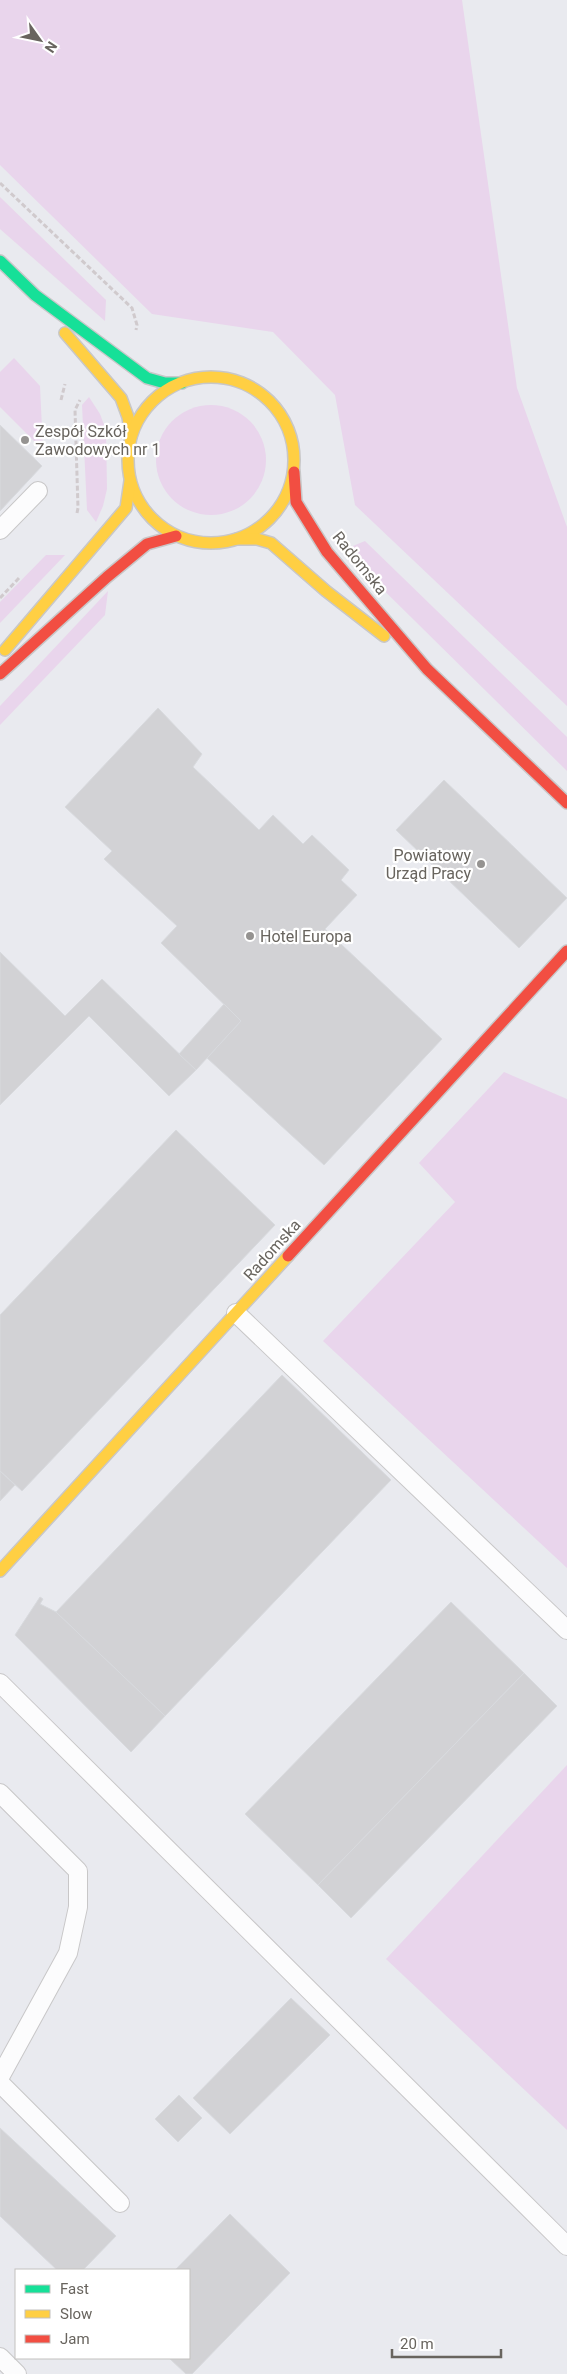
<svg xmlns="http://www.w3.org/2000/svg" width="567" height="2374" font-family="Roboto,sans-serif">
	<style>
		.green { fill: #e9d5ec }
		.building { fill: #d2d2d5; stroke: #d8dade }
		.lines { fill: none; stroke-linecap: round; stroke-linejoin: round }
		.lane-casing { stroke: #c8c7c8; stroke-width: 20 }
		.fast-casing { stroke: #c8c7c8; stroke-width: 14 }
		.slow-casing { stroke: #c8c7c8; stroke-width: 14 }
		.jam-casing { stroke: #c8c7c8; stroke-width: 14 }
		.path { stroke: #d0cacd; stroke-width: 3; stroke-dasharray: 5 2.5; stroke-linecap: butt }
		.lane { stroke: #fcfcfd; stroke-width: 18 }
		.fast { stroke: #16e098; stroke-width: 11 }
		.slow { stroke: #ffcf43; stroke-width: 11 }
		.jam { stroke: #f24e42; stroke-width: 11 }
		.poi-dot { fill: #959391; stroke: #fff; stroke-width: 2 }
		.labels { text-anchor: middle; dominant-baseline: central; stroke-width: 4.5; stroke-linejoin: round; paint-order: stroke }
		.poi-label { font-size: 16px; fill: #68645e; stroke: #fff; text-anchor: start }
		.street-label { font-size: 16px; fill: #68645e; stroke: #fff }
	</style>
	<rect width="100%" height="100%" fill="#e9eaef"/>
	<g class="green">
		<path d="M0,0H462L517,388L567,527V706L355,505L335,395L273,332L152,314L0,165Z"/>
		<path d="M0,197L106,300L105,321L0,229Z"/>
		<path d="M14,358L40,386L43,450L0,407V372Z"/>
		<path d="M89,397L100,414L106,430L107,489L103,506L96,522L87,510L82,405Z"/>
		<circle cx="211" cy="460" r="55"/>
		<path d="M365,541L567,737V771L343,550Z"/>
		<path d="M46,555H65L0,623V602Z"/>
		<path d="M108,591L105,615L0,725V706Z"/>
		<path d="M504,1072L567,1099V1568L323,1341L455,1202L419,1163Z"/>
		<path d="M567,1765V2130L386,1959Z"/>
	</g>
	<g class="building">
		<path d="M0,425L42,466L0,511Z"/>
		<path d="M158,708L202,754L193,767L259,830L273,815L303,844L312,835L349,870L341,880L357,895L325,929L442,1039L324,1165L207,1058L241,1021L161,943L177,926L104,859L112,851L65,807Z"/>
		<path d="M444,780L567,898L519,948L396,830Z"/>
		<path d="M0,952L65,1016L102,979L196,1070L169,1096L89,1016L0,1105Z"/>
		<path d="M224,1004L241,1021L196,1070L179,1054Z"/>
		<path d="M176,1130L275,1225L22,1491L0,1471V1315Z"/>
		<path d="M282,1375L391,1480L165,1716L56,1612Z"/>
		<path d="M0,1471L15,1485L0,1501Z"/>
		<path d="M40,1597L43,1599L40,1604L56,1612L165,1716L131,1752L15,1635Z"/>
		<path d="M451,1602L524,1673L318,1885L245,1814Z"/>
		<path d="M524,1673L557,1706L351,1918L318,1885Z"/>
		<path d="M291,1998L330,2035L230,2134L193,2098Z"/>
		<path d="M179,2095L202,2118L178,2142L155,2119Z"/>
		<path d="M0,2128L116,2236L83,2270H57L0,2216Z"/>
		<path d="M230,2214L290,2273L192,2374H186L169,2358H189V2270H175Z"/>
	</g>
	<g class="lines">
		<g class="lane-casing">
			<g id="lane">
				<path d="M0,530L38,491"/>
				<path d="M236,1313L567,1630"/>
				<path d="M0,1683L567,2246"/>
				<path d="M0,1793L78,1871V1907L68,1953L0,2077"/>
				<path d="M0,2083L120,2203"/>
				<path d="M0,2357L17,2374"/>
			</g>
		</g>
		<g class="fast-casing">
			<path id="fast" d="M0,261L35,295L147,378L165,383H182"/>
		</g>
		<g class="slow-casing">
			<g id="slow">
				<path d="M65,333L121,398L128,417L131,436"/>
				<circle cx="211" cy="460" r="83"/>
				<path d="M237,539H257L271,543L326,591L384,636"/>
				<path d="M5,650L126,508L130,481"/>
				<path d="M0,1571L288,1256"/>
			</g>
		</g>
		<g class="jam-casing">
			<g id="jam">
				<path d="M294,472L296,502L327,552L427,669L567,803"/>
				<path d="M0,674L107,577L147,544L176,536"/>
				<path d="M288,1256L567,951"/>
			</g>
		</g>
		<g class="path">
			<path d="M0,183L132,308L137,325L136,330"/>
			<path d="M61,400L65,384"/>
			<path d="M77,513L78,508L75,410L80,400"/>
			<path d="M0,598L20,577"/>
		</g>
		<use href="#lane" class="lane"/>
		<use href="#fast" class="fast"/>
		<use href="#slow" class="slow"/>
		<use href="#jam" class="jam"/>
	</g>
	<g class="poi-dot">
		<circle cx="25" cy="440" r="5"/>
		<circle cx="481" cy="864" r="5"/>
		<circle cx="250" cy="936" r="5"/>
	</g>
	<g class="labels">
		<g class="poi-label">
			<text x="35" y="431">Zespół Szkół<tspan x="35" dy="18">Zawodowych nr 1</tspan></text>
			<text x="471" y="855" text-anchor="end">Powiatowy<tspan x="471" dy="18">Urząd Pracy</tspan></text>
			<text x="260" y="936">Hotel Europa</text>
		</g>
		<g class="street-label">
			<text transform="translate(360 563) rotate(51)">Radomska</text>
			<text transform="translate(272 1250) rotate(-48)">Radomska</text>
		</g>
	</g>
	<rect x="15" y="2269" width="175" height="90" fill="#ffffff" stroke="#c3c1bf"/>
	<rect x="25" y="2285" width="25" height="8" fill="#16e098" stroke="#c3c1bf"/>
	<text x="60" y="2294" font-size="15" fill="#68645e">Fast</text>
	<rect x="25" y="2310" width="25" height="8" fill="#ffcf43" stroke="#c3c1bf"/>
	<text x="60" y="2319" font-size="15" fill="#68645e">Slow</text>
	<rect x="25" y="2335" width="25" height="8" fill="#f24e42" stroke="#c3c1bf"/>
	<text x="60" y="2344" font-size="15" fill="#68645e">Jam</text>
	<g transform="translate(40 40) rotate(123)" stroke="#ffffff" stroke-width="4" paint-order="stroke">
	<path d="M0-4L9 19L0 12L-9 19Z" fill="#68645e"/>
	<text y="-8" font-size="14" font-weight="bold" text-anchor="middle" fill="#68645e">N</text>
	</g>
	<path d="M392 2349v8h109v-8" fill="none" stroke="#68645e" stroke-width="2.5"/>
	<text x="400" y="2349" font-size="15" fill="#68645e" stroke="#ffffff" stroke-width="4" paint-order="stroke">20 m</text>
</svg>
